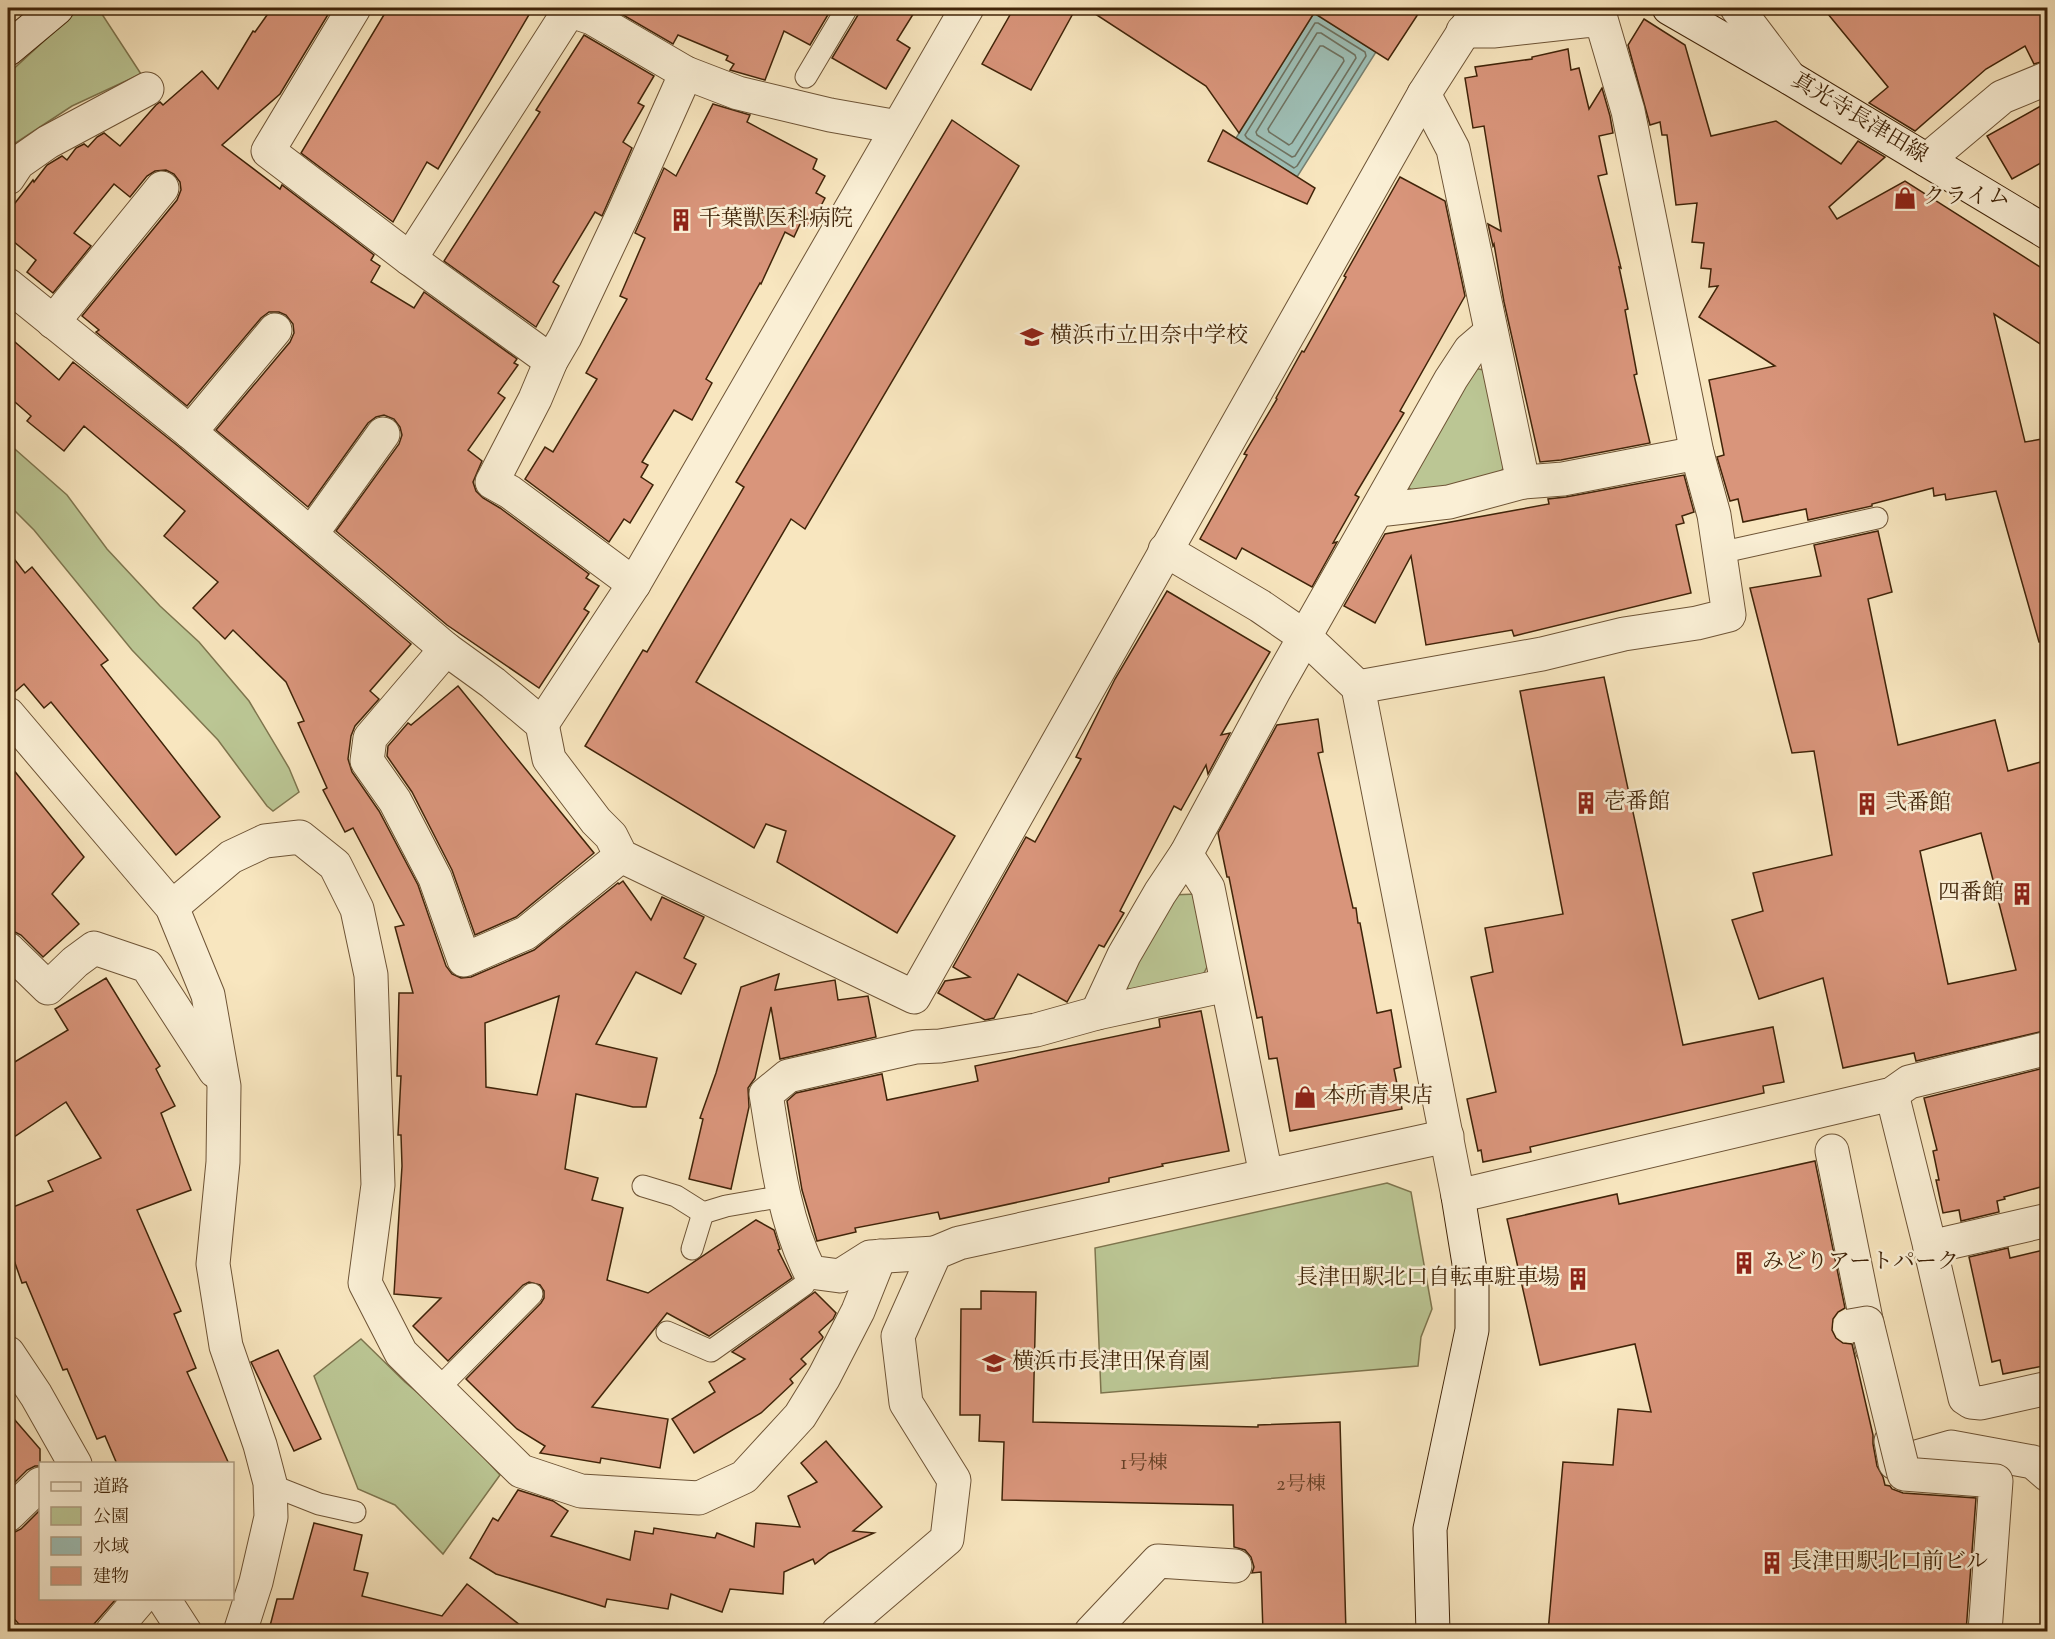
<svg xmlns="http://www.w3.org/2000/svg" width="2055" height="1639" font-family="'Sorts Mill Goudy','Noto Serif JP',serif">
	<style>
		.green { fill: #bbc694; stroke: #7e754e; stroke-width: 1.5 }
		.water { fill: #9ebfb6; stroke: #788171; stroke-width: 1.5 }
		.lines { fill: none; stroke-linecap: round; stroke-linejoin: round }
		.shore { stroke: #6f7260; stroke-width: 1.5 }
		.building { fill: #d9957b; stroke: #402409; stroke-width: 1.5; fill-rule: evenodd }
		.lane-casing { stroke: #6e5436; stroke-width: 23 }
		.street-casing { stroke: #6e5436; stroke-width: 35 }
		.secondary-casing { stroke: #402409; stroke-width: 35 }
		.lane { stroke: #faefd5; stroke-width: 21 }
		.street { stroke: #faefd5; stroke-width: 33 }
		.secondary { stroke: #faefd5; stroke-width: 33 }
		.street-bridge-casing { stroke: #6e5436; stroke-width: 35; stroke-linecap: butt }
		.street-bridge { stroke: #faefd5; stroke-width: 33 }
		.labels { text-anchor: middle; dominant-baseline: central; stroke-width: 5; stroke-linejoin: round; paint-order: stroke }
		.number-label { font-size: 20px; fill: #664026 }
		.street-label { font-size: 22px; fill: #402409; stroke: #faefd5 }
		.poi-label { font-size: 22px; fill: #402409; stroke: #faefd5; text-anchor: start }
	</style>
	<rect width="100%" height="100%" fill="#f8e6bf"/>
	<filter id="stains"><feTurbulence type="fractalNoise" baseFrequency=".00333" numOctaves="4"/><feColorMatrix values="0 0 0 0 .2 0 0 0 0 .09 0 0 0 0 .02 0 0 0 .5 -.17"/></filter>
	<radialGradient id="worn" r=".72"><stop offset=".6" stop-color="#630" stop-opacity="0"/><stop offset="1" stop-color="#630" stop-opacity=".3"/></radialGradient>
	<g class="green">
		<path d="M80,8H98L141,74L72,106L8,148V74Z"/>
		<path d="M1468,367L1489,371L1509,462L1495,478L1416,493L1405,485Z"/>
		<path d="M8,443L67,495L107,549L160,606L199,642L249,701L289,768L299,792L273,811L267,806L218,740L132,650L34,530L8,504Z"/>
		<path d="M1197,894L1210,961L1200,981L1132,992L1121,982L1170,895Z"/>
		<path d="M1387,1183L1411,1192L1432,1309L1421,1337L1418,1366L1101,1393L1095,1248Z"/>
		<path d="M361,1339L405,1382L451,1421L500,1475L443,1554L395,1505L358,1489L314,1376Z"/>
	</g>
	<path class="water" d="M1314,13L1376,52L1297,177L1236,138Z"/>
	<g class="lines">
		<g class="shore">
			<path d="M1315,23H1318L1365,52L1366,56L1297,166L1294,168L1247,138L1245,135Z"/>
			<path d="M1317,33H1321L1355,55L1356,58L1295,156L1292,157L1257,135L1256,132Z"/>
			<path d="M1320,46H1323L1343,58L1344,61L1292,143L1289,145L1269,132L1268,129Z"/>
		</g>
	</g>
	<g class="building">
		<path d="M272,8H332L280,94L222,145L280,189L282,185L374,255L371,260L380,266L371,282L414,308L424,292L517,359L514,363L518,365L498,393L505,398L468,450L482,461L473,482L476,491L483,498L500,508L589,574L586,578L599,586L584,609L589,612L539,688L447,625L336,531L399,444L402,435L400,427L394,419L384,415L376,417L368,423L308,507L216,430L290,342L294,333L293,324L286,315L279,312H269L261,318L187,406L96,332L99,330L82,316L177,200L181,190L180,182L174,174L166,170L155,171L147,176L130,197L114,184L74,233L91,246L53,293L27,272L36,260L8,237V212L33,180L34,182L47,165L62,156L67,160L76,148L84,144L88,147L97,137L104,133L120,146L156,105L160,102L163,105L202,71L218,89L253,31L255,32Z"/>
		<path d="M388,8H533L438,169L427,162L393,222L301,153Z"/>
		<path d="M611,8H832L810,45L784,31L765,80L730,70L734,64L726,60L728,56L678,35L673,44Z"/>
		<path d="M860,8H917L897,40L910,48L886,89L832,58L858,15Z"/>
		<path d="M1014,8H1076L1031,90L982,64Z"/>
		<path d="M1086,8H1422L1388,60L1314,13L1239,133L1206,86Z"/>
		<path d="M1823,8H2048V60L2034,64L2025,46L1986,69L1915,131L1869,103L1888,87Z"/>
		<path d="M1644,19L1685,45L1711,136L1776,121L1841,164L1858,141L1885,157L1829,207L1837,219L1905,181L2048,272V349L1994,314L2025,442L2048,438V641L2039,642L1996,491L1946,500L1945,494L1934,496L1933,488L1872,504V506L1808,520L1806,509L1743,522L1738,499L1730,501L1717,457L1724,455L1709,380L1775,366L1699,317L1718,286L1709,287L1711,269L1701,268L1704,243L1692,242L1697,203L1676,205L1667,135H1662L1660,122L1650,125L1628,45Z"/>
		<path d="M584,35L654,76L638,103L644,106L623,142L632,148L602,216L595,212L553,282L559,286L536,327L444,261L540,112L536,110Z"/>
		<path d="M1568,49L1571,70L1579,68L1589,109L1602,88L1610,116L1613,133L1599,136L1607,174L1598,176L1621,268L1619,267L1628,309L1625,310L1637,374L1634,375L1650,443L1561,460L1540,462L1504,302L1494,244L1493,246L1488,224L1501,231L1484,126L1473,128L1465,78L1477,76L1475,67L1532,59V57Z"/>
		<path d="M2048,102V159L2012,179L1987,136Z"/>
		<path d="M713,104L750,115L747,122L817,159L813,169L825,176L816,193L825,198L810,227L801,222L794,237L785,232L761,284L760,283L706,379L712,383L692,420L674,410L642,462L648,465L641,477L653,485L630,523L624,519L609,542L525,479L545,447L553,452L597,379L586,373L627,299L620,296L645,238L635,233L664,168L676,176Z"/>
		<path d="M952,120L1019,166L805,529L791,519L696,682L955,836L897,933L777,862L786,831L766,824L754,848L585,746L643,650L647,652L744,487L736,482Z"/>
		<path d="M1223,130L1315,188L1307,204L1208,161Z"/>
		<path d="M1400,177L1445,201L1465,296L1400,411L1404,413L1355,495L1359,497L1333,543L1337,542L1312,587L1242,548L1236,559L1200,539L1247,455L1244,454L1277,399L1276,398L1302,351L1304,352L1346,277L1344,276Z"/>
		<path d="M8,336L59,380L73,362L178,446L411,644L370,691L379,699L355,726L351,736L348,759L352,772L379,811L418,885L446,966L452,974L461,978L471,977L534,950L618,883L619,884L623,881L651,920L662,897L704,917L684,958L696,964L681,994L636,972L596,1044L657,1058L646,1107H633L576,1094L565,1169L598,1178L592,1200L623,1208L607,1280L648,1293L756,1220L774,1230L780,1249L778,1250L792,1278L709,1336L667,1313L592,1407L668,1419L660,1468L601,1458L600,1463L540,1453L545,1446L517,1429L466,1379L541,1303L544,1298V1291L540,1285L529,1282L523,1285L448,1361L413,1326L441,1298L394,1294L402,1166L401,1135H398L401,1076H397L399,993H413L395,927L404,925L353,828L345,832L323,790L327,788L298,723L304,721L286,682L233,630L225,639L193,608L218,582L164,536L185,511L84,426L64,451L27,421L31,416L8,396ZM559,996L537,1095L486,1087L485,1023Z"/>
		<path d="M1684,475L1694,512L1682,516L1684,523L1676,525L1691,593L1514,636L1512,630L1426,645L1411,556L1375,623L1344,606L1385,534L1549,504L1548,499L1566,497Z"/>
		<path d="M1878,531L1892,592L1868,599L1898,745L1995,720L2008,771L2048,760V1030L1916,1061L1914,1053L1843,1068L1823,978L1759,999L1732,920L1763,911L1753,873L1832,855L1814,751L1792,753L1750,588L1821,576L1814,545ZM1981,833L2016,970L1948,984L1920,851Z"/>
		<path d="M8,551L25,573L32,567L108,660L101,665L220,817L176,855L51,702L44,708L24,684L10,696H8Z"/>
		<path d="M1167,591L1270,652L1221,735L1230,733L1208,774L1206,765L1181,810L1174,806L1120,911L1124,913L1104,947L1099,945L1067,1002L1018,974L994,1018L985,1020L938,993L945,981L970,977L953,967L1026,837L1035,842L1081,759L1076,757L1115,679Z"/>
		<path d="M1604,677L1683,1045L1773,1027L1784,1082L1763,1086L1764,1093L1530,1147L1531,1152L1483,1162L1481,1150L1478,1151L1467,1099L1496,1092L1471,977L1493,972L1485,928L1563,914L1520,691Z"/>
		<path d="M458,686L594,853L516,917L475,935L452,870L412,792L387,756L388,746L408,723L411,725Z"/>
		<path d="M1318,719L1323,752L1318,753L1353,908H1356L1358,923H1360L1377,1013L1391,1010L1401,1067L1394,1069L1402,1109L1290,1131L1277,1058L1269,1059L1262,1017L1257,1018L1229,877H1227L1218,833L1277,725Z"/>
		<path d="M8,763L84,857L52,894L79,924L43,957L21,935L13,931H8Z"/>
		<path d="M779,974L775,990L835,980L838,1000L868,996L876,1037L780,1059L771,1007L755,1078L748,1088L749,1107L731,1189L689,1179L703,1119L700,1118L716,1073L741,987Z"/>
		<path d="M106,978L160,1066L156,1069L175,1106L161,1113L191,1190L137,1210L181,1311L174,1314L196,1368L187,1372L229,1464H117L105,1436L97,1439L67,1369L63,1370L26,1282L22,1283L8,1243V1209L53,1191L48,1181L101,1158L66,1102L8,1141V1066L68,1030L55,1009Z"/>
		<path d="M1201,1011L1229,1151L1162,1164L1163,1166L1109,1178V1182L1037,1198L940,1219L938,1212L855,1228L856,1232L817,1241L802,1190L787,1101L796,1093L882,1074L887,1100L978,1081L975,1066L1160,1027L1159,1019Z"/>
		<path d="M2048,1067V1185L2004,1197L2005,1199L1997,1201L1999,1212L1961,1221L1959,1210L1943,1213L1936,1180H1939L1933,1151L1937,1150L1924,1098Z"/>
		<path d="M1815,1161L1845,1308L1838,1312L1833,1319L1832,1330L1836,1338L1843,1343L1852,1344L1873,1435V1444L1877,1466L1883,1477L1885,1485L1890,1486L1892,1489L1903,1493L1976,1498L1966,1632H1548L1563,1462L1613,1465L1618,1409L1651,1412L1635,1344L1540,1365L1507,1219L1617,1194L1619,1204Z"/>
		<path d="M2008,1248L2010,1258L2048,1249V1365L2003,1374L2000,1360L1992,1362L1969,1257Z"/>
		<path d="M981,1291L1036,1292L1033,1422L1258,1427V1425L1340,1422L1346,1632H1263L1261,1572L1252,1573L1254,1567L1251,1557L1245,1550L1234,1547L1233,1505L1002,1500L1004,1442L979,1441L980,1415H960L961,1309H981Z"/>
		<path d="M815,1292L836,1313L833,1319L819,1332L823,1337L822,1339L801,1359L806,1364L790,1379L793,1383L761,1413L694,1453L672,1419L715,1392L709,1382L745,1359L732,1352Z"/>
		<path d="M278,1350L321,1439L294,1451L251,1362Z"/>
		<path d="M8,1412L40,1449V1466H35L27,1470L8,1489Z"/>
		<path d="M826,1441L882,1507L853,1531L874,1533L829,1553L815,1564L813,1559L784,1572L783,1594L730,1589L722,1612L671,1594L668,1609L607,1599L605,1607L496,1574L470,1558L493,1518L498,1521L518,1490L553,1501L568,1511L551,1536L630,1560L635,1531L653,1534L654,1528L715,1538L717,1533L754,1547L756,1523L800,1527L788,1496L817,1482L801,1463Z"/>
		<path d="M40,1510V1599H116L87,1632H26L8,1612V1533H13L21,1529Z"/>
		<path d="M314,1523L362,1535L354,1570L368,1573L362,1596L442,1616L467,1584L529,1632H276L277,1627L270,1626L277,1599H293Z"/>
	</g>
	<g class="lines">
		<g class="lane-casing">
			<g id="lane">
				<path d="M806,77L847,8"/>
				<path d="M1719,553L1877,518"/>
				<path d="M643,1186L676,1196L703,1213L726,1206L784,1196"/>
				<path d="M692,1249L703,1213"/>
				<path d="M667,1332L711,1351L804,1285L810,1272"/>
				<path d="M438,1389L532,1294"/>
				<path d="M270,1491L281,1489L319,1504L355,1512"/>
			</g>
		</g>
		<g class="street-casing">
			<g id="street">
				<path d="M354,8L268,151L410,259L551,361"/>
				<path d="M562,8L592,18L686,73L738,93L830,115L898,127"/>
				<path d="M1737,8L1790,78"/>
				<path d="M1424,94L1453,149L1523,482"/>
				<path d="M1927,160L2002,97L2048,78"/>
				<path d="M8,178L18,163L48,142L147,89"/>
				<path d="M410,259L569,11"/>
				<path d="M8,285L190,432L446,649L493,683L542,724L549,759L596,821L611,836L621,856L914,997L1424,94L1479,8"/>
				<path d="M53,322L162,188"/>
				<path d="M190,432L275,330"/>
				<path d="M1378,510L1449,502L1523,482L1563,479L1697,453"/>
				<path d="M312,533L383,434"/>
				<path d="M1165,550L1260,606L1305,637L1358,687L1458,1196L1892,1094L1909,1082L2048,1048"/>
				<path d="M634,584L510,492L492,482L535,399L551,361L565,337L623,214L686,73"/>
				<path d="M446,649L370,738L367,761L395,801L435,878L464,960L526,933L621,856"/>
				<path d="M1358,687L1542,654L1624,634L1697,623L1729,615L1714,515L1697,453L1628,111L1601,19L1493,31H1463"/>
				<path d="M8,714L172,907L208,995L224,1086L223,1162L213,1264L226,1346L260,1445L270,1483L271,1517L256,1582L240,1632"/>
				<path d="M542,724L634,584L967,8"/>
				<path d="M1186,854L1208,888L1266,1175"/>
				<path d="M172,907L231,857L265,841L300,837L335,865L357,909L371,975L378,1185L365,1283L401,1353L521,1471L581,1491L699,1498L744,1477L800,1416L824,1377L858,1311L880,1256"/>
				<path d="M8,949L48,988L75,962L94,948L147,966L215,1071"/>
				<path d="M1097,1013L1124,955L1160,893L1186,854L1274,691L1451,379L1470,350L1491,332"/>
				<path d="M1892,1094L1930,1247L2048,1220"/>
				<path d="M1832,1151L1872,1349"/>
				<path d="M1930,1247L1965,1398L1971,1402L1981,1403L2048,1388"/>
				<path d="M935,1253L870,1257L840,1276L810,1272C783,1217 776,1155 766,1094L788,1076L916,1047L940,1046L1036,1030L1097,1013L1227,985"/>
				<path d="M8,1353L36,1395L75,1464"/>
				<path d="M1891,1441L1895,1463L1951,1447L2033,1462L2048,1475"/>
				<path d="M8,1515L40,1484"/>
				<path d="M163,1598L185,1632"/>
				<path d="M112,1632L141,1598"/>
				<path d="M838,1632L947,1539L954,1480L906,1403L898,1336L935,1253L959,1243L1447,1136"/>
				<path d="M1091,1632L1158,1561L1235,1566"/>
			</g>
		</g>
		<g class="secondary-casing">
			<g id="secondary">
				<path d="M1669,8L1790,78L2048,233"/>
				<path d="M8,49L57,8"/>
				<path d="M1433,1632L1430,1529L1472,1330V1282L1458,1196"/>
			</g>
		</g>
		<use href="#lane" class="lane"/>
		<use href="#street" class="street"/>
		<use href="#secondary" class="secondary"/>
		<g class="street-bridge-casing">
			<path id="street-bridge" d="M1850,1326L1867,1323L1904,1474L1996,1481L1985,1632"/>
		</g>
		<use href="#street-bridge" class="street-bridge"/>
	</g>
	<defs>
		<g id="shop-bare" transform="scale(1.8)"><path d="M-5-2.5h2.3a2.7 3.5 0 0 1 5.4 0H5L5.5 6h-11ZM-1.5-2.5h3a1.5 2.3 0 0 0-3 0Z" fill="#8f2418" stroke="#faefd5" stroke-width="2.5" paint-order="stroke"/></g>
		<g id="building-bare" transform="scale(1.8)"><path d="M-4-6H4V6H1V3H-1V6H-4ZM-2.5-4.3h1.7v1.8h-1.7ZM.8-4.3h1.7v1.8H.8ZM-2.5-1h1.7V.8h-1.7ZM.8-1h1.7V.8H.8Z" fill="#8f2418" stroke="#faefd5" stroke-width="2.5" paint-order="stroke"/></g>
		<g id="school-bare" transform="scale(1.8)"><path d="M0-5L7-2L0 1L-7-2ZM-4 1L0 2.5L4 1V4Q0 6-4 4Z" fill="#8f2418" stroke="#faefd5" stroke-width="2.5" paint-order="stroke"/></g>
	</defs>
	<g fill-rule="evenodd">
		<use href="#shop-bare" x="1905" y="198"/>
		<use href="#building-bare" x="681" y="220"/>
		<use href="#school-bare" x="1032" y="337"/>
		<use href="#building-bare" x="1586" y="803"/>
		<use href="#building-bare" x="1867" y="804"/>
		<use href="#building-bare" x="2022" y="894"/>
		<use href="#shop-bare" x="1305" y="1097"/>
		<use href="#building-bare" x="1744" y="1263"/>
		<use href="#building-bare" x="1578" y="1279"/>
		<use href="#school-bare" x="994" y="1363"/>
		<use href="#building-bare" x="1772" y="1563"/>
	</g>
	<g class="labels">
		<g class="number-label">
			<text x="1144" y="1464">1号棟</text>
			<text x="1301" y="1485">2号棟</text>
		</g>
		<g class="street-label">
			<text transform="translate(1859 119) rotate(31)">真光寺長津田線</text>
		</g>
		<g class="poi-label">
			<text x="1923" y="198">クライム</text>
			<text x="699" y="220">千葉獣医科病院</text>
			<text x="1050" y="337">横浜市立田奈中学校</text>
			<text x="1604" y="803">壱番館</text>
			<text x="1885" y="804">弐番館</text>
			<text x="2004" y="894" text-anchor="end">四番館</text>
			<text x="1323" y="1097">本所青果店</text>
			<text x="1762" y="1263">みどりアートパーク</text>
			<text x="1560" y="1279" text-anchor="end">長津田駅北口自転車駐車場</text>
			<text x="1012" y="1363">横浜市長津田保育園</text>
			<text x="1790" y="1563">長津田駅北口前ビル</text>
		</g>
	</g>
	<rect width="2055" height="1639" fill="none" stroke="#f8e6bf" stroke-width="30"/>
	<rect x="9" y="9" width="2037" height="1621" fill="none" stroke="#402409" stroke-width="3"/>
	<rect x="15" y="15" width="2025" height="1609" fill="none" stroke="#402409" stroke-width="1.5"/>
	<rect x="39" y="1462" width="195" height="138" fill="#faefd5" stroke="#b09e83" stroke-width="1.5"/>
	<rect x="51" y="1482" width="30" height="9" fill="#faefd5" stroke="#b09e83" stroke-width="1.5"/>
	<text x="93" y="1492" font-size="18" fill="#402409">道路</text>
	<rect x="51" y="1507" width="30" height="18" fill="#bbc694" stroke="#b09e83" stroke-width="1.5"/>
	<text x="93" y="1522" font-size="18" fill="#402409">公園</text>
	<rect x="51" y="1537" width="30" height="18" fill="#9ebfb6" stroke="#b09e83" stroke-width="1.5"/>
	<text x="93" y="1552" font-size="18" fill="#402409">水域</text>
	<rect x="51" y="1567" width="30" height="18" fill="#d9957b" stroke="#b09e83" stroke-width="1.5"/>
	<text x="93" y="1582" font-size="18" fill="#402409">建物</text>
	<rect width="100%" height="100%" filter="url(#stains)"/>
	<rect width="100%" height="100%" fill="url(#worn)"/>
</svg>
